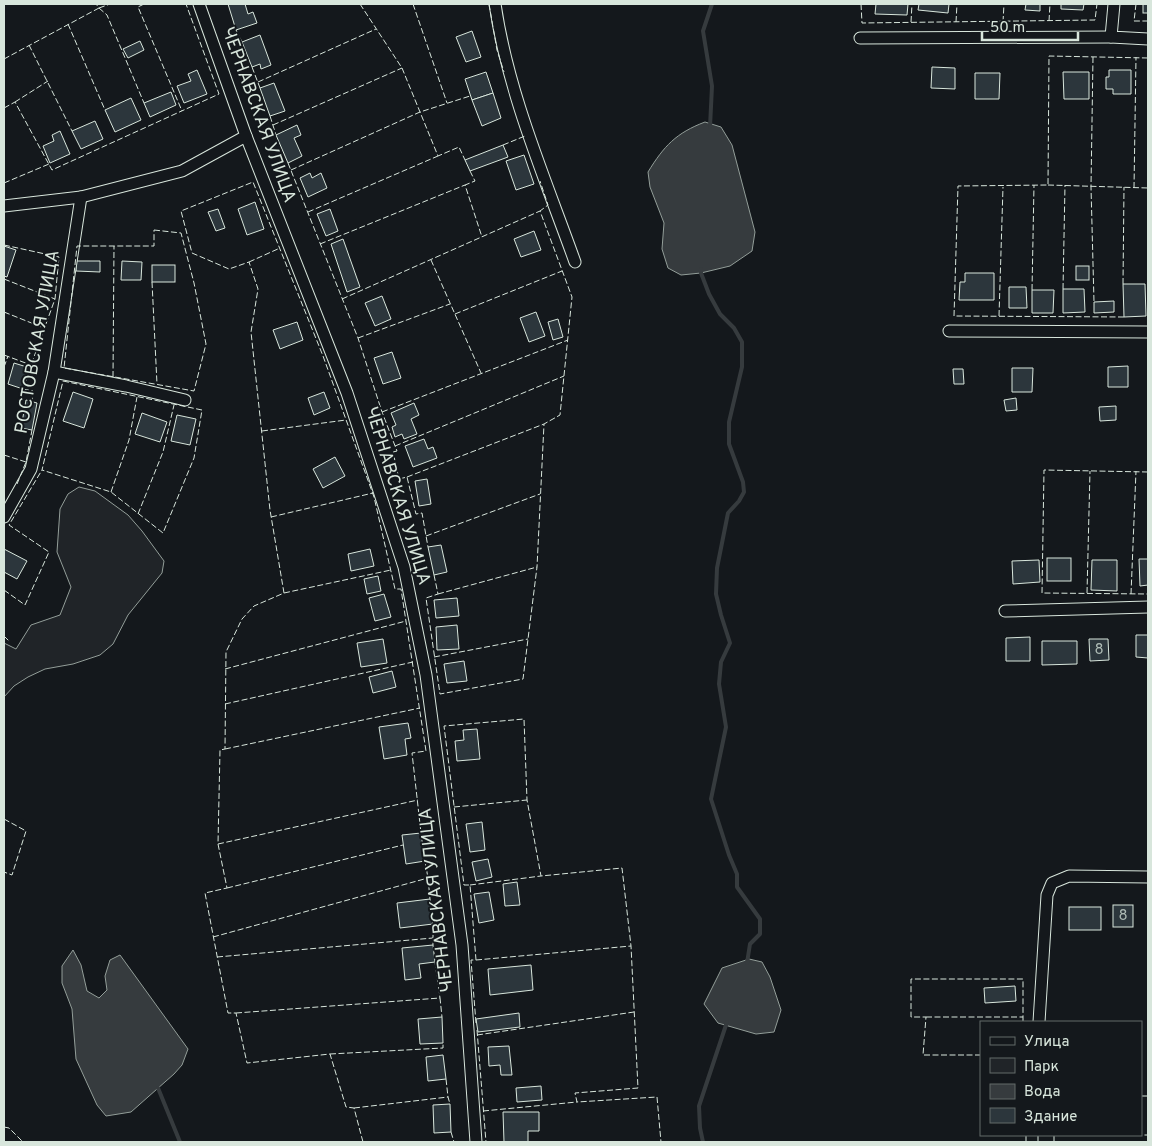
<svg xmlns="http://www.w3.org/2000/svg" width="1152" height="1146" font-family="Overpass,sans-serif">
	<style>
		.green { fill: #202428; stroke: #939e99 }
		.water { fill: #363b3e; stroke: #939e99 }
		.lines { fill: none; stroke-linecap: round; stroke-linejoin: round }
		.stream { stroke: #363b3e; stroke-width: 4 }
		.building { fill: #2c363c; stroke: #d8e6dc }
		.street-casing { stroke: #d8e6dc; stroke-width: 13 }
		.street { stroke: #14181c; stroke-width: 11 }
		.fence { stroke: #d8e6dc; stroke-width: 1; stroke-dasharray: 6 2.5; stroke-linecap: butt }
		.labels { text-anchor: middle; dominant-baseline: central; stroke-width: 4; stroke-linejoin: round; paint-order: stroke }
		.number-label { font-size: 15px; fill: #adbab4 }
		.street-label { font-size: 18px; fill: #d8e6dc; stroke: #14181c }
	</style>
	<rect width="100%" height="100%" fill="#14181c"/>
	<path class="green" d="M79,487L95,491L128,515L142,531L164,561L162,573L128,615L113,644L100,655L73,664L45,669L28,677L14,686L4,697V643L16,649L31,625L60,615L71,587L57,552L60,509L68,494Z"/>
	<g class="water">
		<path d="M705,122L721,127L732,145L755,232L752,251L730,266L701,273L681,275L668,268L662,249L664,223L650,187L648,172C664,146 676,133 705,122Z"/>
		<path d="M73,950L81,965L87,991L99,998L107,990L105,976L110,960L120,955L188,1049L182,1065L174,1074L131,1112L106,1116L97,1105L76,1059L72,1009L62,983V966Z"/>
		<path d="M749,959L762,962L770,977L781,1010L774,1032L756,1034L718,1023L704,1004L722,968Z"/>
	</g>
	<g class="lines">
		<g class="stream">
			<path d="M710,127L712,86L703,31L712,4"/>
			<path d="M701,269V273L709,294L720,314L734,328L742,342V367L729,422V444L743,482L744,492L739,501L728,513L717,568L716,594L721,615L730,643L721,662L719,684L726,727L711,799L729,855L737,874V887L760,919V934L750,944L747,963"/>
			<path d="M158,1088L180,1142"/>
			<path d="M703,1142L700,1128L699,1106L727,1022"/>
		</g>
	</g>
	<g class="building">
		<path d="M228,4H245L248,14L253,12L257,23L236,30Z"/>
		<path d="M876,4H908L907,15L875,14Z"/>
		<path d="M919,4H949L948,13L918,10Z"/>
		<path d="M1026,4H1040V11L1025,10Z"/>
		<path d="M1061,4H1084L1083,10L1061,9Z"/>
		<rect x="1143" y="4" width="5" height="9"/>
		<path d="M472,31L481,57L466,62L456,37Z"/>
		<path d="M260,35L271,65L261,69L260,64L252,67L242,42Z"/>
		<path d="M140,41L144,50L128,58L123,49Z"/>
		<path d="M932,67L955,68V89L931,88Z"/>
		<path d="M197,70L207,94L184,103L177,86L191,81L188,74Z"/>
		<path d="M1109,70H1131V94H1113V89H1106V77H1109Z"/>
		<path d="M486,72L493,93L472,100L465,79Z"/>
		<path d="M1063,72H1089V99H1064Z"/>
		<path d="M975,73H1000L999,99H975Z"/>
		<path d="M274,83L285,111L270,116L260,88Z"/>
		<path d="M171,92L176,105L150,117L144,103Z"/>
		<path d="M493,93L501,118L482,126L472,100Z"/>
		<path d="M131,98L141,120L115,132L105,110Z"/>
		<path d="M95,121L103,139L81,149L72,131Z"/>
		<path d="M297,125L301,135L294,138L302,156L288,163L276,135Z"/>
		<path d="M60,131L70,154L50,163L43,146L54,141L52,135Z"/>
		<path d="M503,145L508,157L470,171L465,160Z"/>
		<path d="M524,155L534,184L516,190L506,161Z"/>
		<path d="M310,173L312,178L321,173L327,188L308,197L300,178Z"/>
		<path d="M255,202L264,229L247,235L238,209Z"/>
		<path d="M218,209L225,228L216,231L208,212Z"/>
		<path d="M330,209L338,231L326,236L317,214Z"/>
		<path d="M534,231L541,250L521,257L514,239Z"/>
		<path d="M343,239L360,287L347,292L331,244Z"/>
		<path d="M4,246L16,250L7,277L4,276Z"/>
		<path d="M76,261H100V272L76,271Z"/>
		<path d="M122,261L142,262L141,280H121Z"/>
		<rect x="152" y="265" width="23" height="17"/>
		<rect x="1076" y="266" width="13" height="14"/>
		<path d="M965,273H994V300H959L960,282H965Z"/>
		<path d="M1123,284H1145L1146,316L1124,317Z"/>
		<path d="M1009,287H1026L1027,308H1009Z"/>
		<path d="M1063,289H1084L1085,312L1063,313Z"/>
		<path d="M1032,290H1054L1053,313H1032Z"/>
		<path d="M382,296L391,319L375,326L365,303Z"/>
		<path d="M1114,301V312L1094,313V302Z"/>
		<path d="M536,312L545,336L529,342L520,318Z"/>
		<path d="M558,319L563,337L553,340L548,322Z"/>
		<path d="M297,322L303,340L280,349L273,330Z"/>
		<path d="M392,352L401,378L383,384L374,358Z"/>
		<path d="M14,363L30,368L23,389L8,384Z"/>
		<path d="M1128,366V387H1108V367Z"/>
		<path d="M1012,368H1033L1032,392H1012Z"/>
		<path d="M953,369H963L964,384H954Z"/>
		<path d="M73,392L93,399L84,428L63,421Z"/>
		<path d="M324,392L330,408L314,415L308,398Z"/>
		<path d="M1016,398L1017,410L1006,411L1004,400Z"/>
		<path d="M26,400L37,403L32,430L21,428Z"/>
		<path d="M414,403L419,415L411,419L417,434L404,439L402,434L395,437L392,427L396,425L391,413Z"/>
		<path d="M1116,406V420L1100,421L1099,407Z"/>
		<path d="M142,413L167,422L160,442L135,434Z"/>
		<path d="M177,415L196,419L190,445L171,441Z"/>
		<path d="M424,439L428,449L433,447L437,458L413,467L405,446Z"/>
		<path d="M335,457L345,476L323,488L313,469Z"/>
		<path d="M427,479L431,504L419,506L415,481Z"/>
		<path d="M441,545L447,572L434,575L428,547Z"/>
		<path d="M4,549L27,561L17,579L4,572Z"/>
		<path d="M370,549L374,566L351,571L348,554Z"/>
		<rect x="1047" y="558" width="24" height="23"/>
		<path d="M1139,559H1148V585L1140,586Z"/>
		<path d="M1039,560L1040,582L1013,584L1012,561Z"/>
		<path d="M1092,560H1117V591L1091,590Z"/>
		<path d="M378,576L381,591L367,594L364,579Z"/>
		<path d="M384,594L391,617L375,621L369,598Z"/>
		<path d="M457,598L459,616L436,618L434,600Z"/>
		<path d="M457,625L459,649L437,650L436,627Z"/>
		<path d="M1136,635H1148V658L1136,657Z"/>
		<path d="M1030,637V661H1006V638Z"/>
		<path d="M383,639L387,663L361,667L357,643Z"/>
		<path d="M1089,639H1108L1109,660L1090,661Z"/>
		<path d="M1042,641H1077V664L1042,665Z"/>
		<path d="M464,661L467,681L447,683L444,664Z"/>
		<path d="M392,671L396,687L373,693L369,677Z"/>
		<path d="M408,723L411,738L405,739L407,755L384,759L379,727Z"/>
		<path d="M477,729L480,759L457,761L455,741L464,740L463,730Z"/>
		<path d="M482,822L485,850L470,852L466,824Z"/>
		<path d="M421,833L425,861L406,864L402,835Z"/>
		<path d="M488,859L492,877L476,881L472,862Z"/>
		<path d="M517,882L520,905L505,906L503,884Z"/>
		<path d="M489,892L494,920L479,923L474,894Z"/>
		<path d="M430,899L433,924L400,928L397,903Z"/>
		<rect x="1113" y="905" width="20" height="22"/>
		<rect x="1069" y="907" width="32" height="23"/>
		<path d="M433,945L435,962L419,964L421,978L405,980L402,948Z"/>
		<path d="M531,965L533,990L490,995L488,969Z"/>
		<path d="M1015,986L1016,1001L985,1003L984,988Z"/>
		<path d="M519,1013L520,1027L478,1032L476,1019Z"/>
		<path d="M442,1017L443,1043L420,1044L418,1019Z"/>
		<path d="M509,1046L512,1075H501L500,1065L489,1066L488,1047Z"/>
		<path d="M443,1055L446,1079L428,1081L426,1057Z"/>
		<path d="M541,1086L542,1100L517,1102L516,1088Z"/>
		<path d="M450,1104L451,1132L434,1133L433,1105Z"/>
		<path d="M503,1112H539V1131H528V1142H504Z"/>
	</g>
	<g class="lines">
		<g class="street-casing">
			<g id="street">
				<path d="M199,4L246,136L347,393L404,567L426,675L462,945L476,1142"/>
				<path d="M495,4C508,93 545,178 575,262"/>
				<path d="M1114,4L1111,37L1148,39"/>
				<path d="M860,38L1111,37"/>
				<path d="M4,206L81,197L182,171L246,136"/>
				<path d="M949,331L1148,332"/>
				<path d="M54,372L126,386L185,400"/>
				<path d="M4,517L31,469L54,372L81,197"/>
				<path d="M1005,611L1148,607"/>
				<path d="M1039,1022L1047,895L1052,883L1069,876L1148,877"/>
				<path d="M1032,1142V1135"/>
			</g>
		</g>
		<use href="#street" class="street"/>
		<g class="fence">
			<path d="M144,4L138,7L182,111"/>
			<path d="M360,4L402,68L438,156L459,147L465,160"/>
			<path d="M413,4L447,103"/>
			<path d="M489,4L497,50L504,72"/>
			<path d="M861,4L862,23L1095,20L1097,4"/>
			<path d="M1136,4L1134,21H1148"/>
			<path d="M99,8L107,15L144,103"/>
			<path d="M99,8L110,4"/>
			<path d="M1049,21L1050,4"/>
			<path d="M911,22L912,4"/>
			<path d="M956,22L957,4"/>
			<path d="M1003,22L1004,4"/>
			<path d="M68,24L105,110"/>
			<path d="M236,30L242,42"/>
			<path d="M29,45L72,131"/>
			<path d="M1093,57L1091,187L1094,302"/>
			<path d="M4,59L99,8L96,4"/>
			<path d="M252,67L260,88"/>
			<path d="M258,82L376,29"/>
			<path d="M15,102L48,81"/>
			<path d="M4,108L15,102L52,170L219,94L186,4"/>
			<path d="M270,116L276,135"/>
			<path d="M273,125L402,68"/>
			<path d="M503,145L525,136"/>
			<path d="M288,163L358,338L382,412L397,451L393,452L399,479L407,477L416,514L422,513L428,547"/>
			<path d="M291,170L420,112L470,96"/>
			<path d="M470,171L475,181L465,185L482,237"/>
			<path d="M4,183L49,164"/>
			<path d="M1048,185L1148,188"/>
			<path d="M1134,188L1136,57"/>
			<path d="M308,212L438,156"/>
			<path d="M154,230L181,233L194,283L206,344L194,391L64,368L77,246H154Z"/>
			<path d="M320,244L465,185"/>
			<path d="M4,245L59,257L55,299L30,368"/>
			<path d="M431,260L481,373"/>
			<path d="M249,262L280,248"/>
			<path d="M4,279L55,299"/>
			<path d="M152,282L157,384"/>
			<path d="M1123,284L1124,187"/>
			<path d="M1063,289L1065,185"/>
			<path d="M1032,290L1034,185"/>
			<path d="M342,299L540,211"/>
			<path d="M4,312L44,328"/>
			<path d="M455,314L562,271"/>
			<path d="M999,316L1003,187"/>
			<path d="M1124,317L954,316L958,186L1048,185L1049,56L1148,58"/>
			<path d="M358,338L450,304"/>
			<path d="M4,355L31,365"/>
			<path d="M4,367L8,356"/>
			<path d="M113,377L114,246"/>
			<path d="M63,381L202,410L194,458L163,533L111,492L42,470Z"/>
			<path d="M23,389L33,391L32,401"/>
			<path d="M382,412L568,340"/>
			<path d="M262,431L346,420"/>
			<path d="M395,446L564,376"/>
			<path d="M4,455L26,462"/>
			<path d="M1148,472L1044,470L1042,593L1148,594"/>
			<path d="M407,477L544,424"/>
			<path d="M17,484L26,462L32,430"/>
			<path d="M111,492L129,440L137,397"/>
			<path d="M138,514L163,452L174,405"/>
			<path d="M271,517L373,493"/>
			<path d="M426,536L540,494"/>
			<path d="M434,575L438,594L426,598L440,694L523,679L537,567L544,424L560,415L572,297L540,211L548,205L540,181"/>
			<path d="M4,590L25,605L49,552L9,525L42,470"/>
			<path d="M284,593L391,570"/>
			<path d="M1087,593L1090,471"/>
			<path d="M438,594L537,567"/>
			<path d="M1131,594L1136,471"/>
			<path d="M4,636L10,642"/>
			<path d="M434,657L528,639"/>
			<path d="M225,669L406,621"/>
			<path d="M225,704L413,662"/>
			<path d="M225,749L420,708"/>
			<path d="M454,807L527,800"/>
			<path d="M4,819L26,831L12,875L4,872"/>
			<path d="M218,844L418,800"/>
			<path d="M425,861L428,878"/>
			<path d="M470,885L541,876"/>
			<path d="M227,888L403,845"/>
			<path d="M213,937L428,878L430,899"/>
			<path d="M433,938V924"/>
			<path d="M217,957L433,938V945"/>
			<path d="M476,960L631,946"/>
			<path d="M435,962L440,998"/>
			<path d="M236,1013L440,998L442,1017"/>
			<path d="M926,1017H1023"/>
			<path d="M476,1023L471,960H476L470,885H464L444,726L524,719L527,800L541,876L622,868L631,946L638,1088L575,1093L577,1102L657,1097L661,1142"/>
			<path d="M477,1030L486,1142"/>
			<path d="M477,1035L634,1012"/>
			<path d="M330,1054L443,1048V1043"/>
			<path d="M981,1055H923L926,1017H911V979H1023V1022"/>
			<path d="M446,1079L448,1097"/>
			<path d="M1141,1096H1148"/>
			<path d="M354,1108L448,1097L450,1104"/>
			<path d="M483,1111L577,1102"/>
			<path d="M4,1127L9,1128L23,1142"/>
			<path d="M451,1132L454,1142"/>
			<path d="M1136,1135H1148"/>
			<path d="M363,1142L354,1108L346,1107L330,1054L247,1063L236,1013H228L205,893L227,888L218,844L220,750L225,749L226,652L242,619L254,606L284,593L270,510L251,332L258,289L249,262L229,269L192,253L181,211L253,182L323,356L374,497L395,589H401L426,751L412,753L421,833"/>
			<path d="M1054,1142V1135"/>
		</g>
	</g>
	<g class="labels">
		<g class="number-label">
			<text x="1099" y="650">8</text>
			<text x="1123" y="916">8</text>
		</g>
		<g class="street-label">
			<text transform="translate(258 115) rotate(70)">ЧЕРНАВСКАЯ УЛИЦА</text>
			<text transform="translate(38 342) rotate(-80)">РОСТОВСКАЯ УЛИЦА</text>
			<text transform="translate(397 496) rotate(73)">ЧЕРНАВСКАЯ УЛИЦА</text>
			<text transform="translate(437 900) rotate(-97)">ЧЕРНАВСКАЯ УЛИЦА</text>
		</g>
	</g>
	<rect width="1152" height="1146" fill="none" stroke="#d8e6dc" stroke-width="10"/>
	<rect x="980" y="1021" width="162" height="115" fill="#14181c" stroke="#626a69"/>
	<rect x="990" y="1037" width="25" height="8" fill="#14181c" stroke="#626a69"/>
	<text x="1024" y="1046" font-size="15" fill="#d8e6dc">Улица</text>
	<rect x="990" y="1058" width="25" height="15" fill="#202428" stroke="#626a69"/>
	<text x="1024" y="1071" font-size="15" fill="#d8e6dc">Парк</text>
	<rect x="990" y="1084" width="25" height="15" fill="#363b3e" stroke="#626a69"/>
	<text x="1024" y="1096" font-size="15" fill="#d8e6dc">Вода</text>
	<rect x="990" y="1108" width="25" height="15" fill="#2c363c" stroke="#626a69"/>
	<text x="1024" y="1121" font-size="15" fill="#d8e6dc">Здание</text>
	<path d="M982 32v8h96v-8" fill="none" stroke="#d8e6dc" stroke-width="2.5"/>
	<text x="990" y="32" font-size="15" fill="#d8e6dc" stroke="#14181c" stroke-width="4" paint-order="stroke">50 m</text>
</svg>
